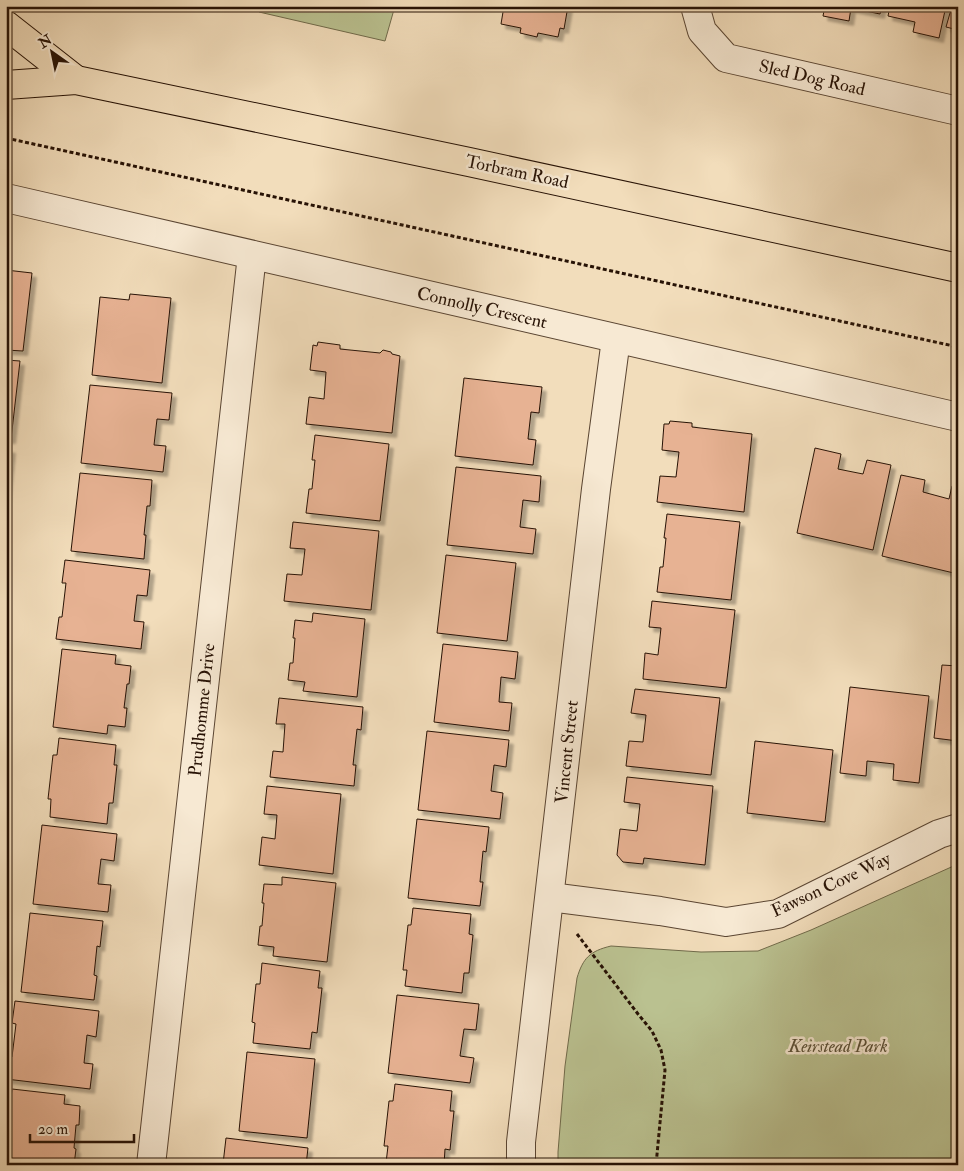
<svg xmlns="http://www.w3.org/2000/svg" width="964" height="1171" font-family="'IM FELL Double Pica',serif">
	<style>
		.green { fill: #bac190; stroke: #706a4a }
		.building { fill: #e7b293; stroke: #271205; filter: url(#shadow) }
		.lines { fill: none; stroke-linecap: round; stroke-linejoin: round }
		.minor-casing { stroke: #5a4532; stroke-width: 30 }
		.major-casing { stroke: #271205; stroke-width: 30 }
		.path { stroke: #271205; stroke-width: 3; stroke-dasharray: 4 2.5; stroke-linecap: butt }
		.minor { stroke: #f7e9d3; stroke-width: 28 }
		.major { stroke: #f2ddbb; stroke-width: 28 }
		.labels { text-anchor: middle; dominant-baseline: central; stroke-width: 5; stroke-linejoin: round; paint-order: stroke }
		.street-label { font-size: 18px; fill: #271205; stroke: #f7e9d3 }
		.park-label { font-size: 18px; font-style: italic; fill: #5a4f36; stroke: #f7e9d3 }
	</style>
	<defs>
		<filter id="shadow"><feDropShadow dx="4.5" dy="4.5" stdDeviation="1" flood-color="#0004"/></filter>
	</defs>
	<rect width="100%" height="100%" fill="#f2ddbb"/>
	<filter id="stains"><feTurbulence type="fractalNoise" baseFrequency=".004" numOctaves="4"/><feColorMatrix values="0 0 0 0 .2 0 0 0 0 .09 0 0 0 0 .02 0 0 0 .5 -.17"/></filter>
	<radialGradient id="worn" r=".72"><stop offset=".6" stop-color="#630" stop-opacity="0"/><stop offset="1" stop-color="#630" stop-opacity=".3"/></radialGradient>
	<g class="green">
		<path d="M259,6H395L385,41L259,12Z"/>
		<path d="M958,864V1165H558V1152L565,1066L577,978C583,958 590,951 611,946L701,952L758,951L811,930Z"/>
	</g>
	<g class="building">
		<path d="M504,6H568L564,29L560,28L558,37L538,33L537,37L520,33L521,28L501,24Z"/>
		<path d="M825,6H882L880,14L851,8L849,21L823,16Z"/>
		<path d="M890,6H946L939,38L913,32L915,22L888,16Z"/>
		<path d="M952,6H958V30L946,27Z"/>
		<path d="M6,270L32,273L23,351L6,350Z"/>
		<path d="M130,294L171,298L162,383L92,375L100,297L129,300Z"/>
		<path d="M318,342L340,345V349L380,353L383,350L391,352L392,354L400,356L392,433L306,424L309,397L324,399L326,372L310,370L313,345L317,346Z"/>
		<path d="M6,360L20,361L11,439H6Z"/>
		<path d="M464,378L542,387L539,413L531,412L528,439L536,440L533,465L455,456Z"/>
		<path d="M90,385L172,393L169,420L157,419L154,445L166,446L163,472L81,463Z"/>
		<path d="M670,421L692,423V427L752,434L744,512L657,502L660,476L676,477L679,452L662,450L664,424H669Z"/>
		<path d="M315,435L389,444L380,521L306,513L309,489H312L315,460H312Z"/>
		<path d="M6,448L11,449L6,496Z"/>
		<path d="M815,448L841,454L838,469L863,474L867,460L891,465L873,550L797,533Z"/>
		<path d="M456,467L541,476L539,502L523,500L520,527L536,529L533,554L447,545Z"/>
		<path d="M80,473L152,480L150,506H147L144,535H146L144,559L71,551Z"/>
		<path d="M901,475L925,480L923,492L949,499L952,486L958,488V574L882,556Z"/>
		<path d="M667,514L740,522L731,600L657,592L660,567H663L666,538H664Z"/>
		<path d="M293,522L379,531L371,610L284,601L287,574L302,575L305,549L290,548Z"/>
		<path d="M446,555L516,563L507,641L437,633Z"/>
		<path d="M65,560L150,570L147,596L137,595L134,621L144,622L141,649L56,639L59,617H62L66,583H62Z"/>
		<path d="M652,601L735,610L726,688L643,679L645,653L658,655L661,628L649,627Z"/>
		<path d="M313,613L365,619L357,697L303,691L305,682L288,680L290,663H293L295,638H293L295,620L312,622Z"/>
		<path d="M443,644L518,652L515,679L501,677L499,702L512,703L509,731L434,722Z"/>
		<path d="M62,649L116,655L115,664L131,666L129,684H127L124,708H127L125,727L108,725L107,734L53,727Z"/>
		<path d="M942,665L958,666V741L934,738Z"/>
		<path d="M850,687L929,696L919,783L893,780L894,764L867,761L866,776L840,773Z"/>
		<path d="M635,689L720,698L711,775L626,766L629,741L643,742L646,715L631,713Z"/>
		<path d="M279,698L363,707L361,730L357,729L353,765H356L354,786L270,777L273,751L283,752L285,724H276Z"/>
		<path d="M427,731L509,740L506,767L494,765L491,791L503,793L500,819L418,810Z"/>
		<path d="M59,738L116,745L114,765H117L113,803H109L107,824L50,817L51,799H48L53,755H57Z"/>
		<path d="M755,741L833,750L825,822L747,813Z"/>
		<path d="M627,777L713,786L705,865L644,858L643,864L623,862L617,855L620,829L637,831L640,804L624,802Z"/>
		<path d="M267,786L341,794L333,874L259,865L262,837L275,839L277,815L264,814Z"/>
		<path d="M417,819L489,827L486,852L483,851L480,882H483L480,906L408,898Z"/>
		<path d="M42,825L117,834L114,861L101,859L98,884L111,885L108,912L33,904Z"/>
		<path d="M282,877L336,883L327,962L273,956L274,947L258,945L260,926H262L264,903H262L264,884L282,885Z"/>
		<path d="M413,908L471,914L469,934L473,935L469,973H464L462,993L405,986L407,970H403L408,925H411Z"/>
		<path d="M30,913L103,921L100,947L97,946L94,975L97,976L94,1000L21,992Z"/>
		<path d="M262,963L320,971L318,988H322L317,1033L312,1032L310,1049L253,1043L255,1023L252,1022L256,984H260Z"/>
		<path d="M397,995L479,1004L476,1030L464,1029L460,1056L474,1058L470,1083L388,1073Z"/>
		<path d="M15,1001L99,1011L96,1037L87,1035L84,1063L93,1064L90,1089L6,1079L8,1057H12L16,1024L12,1023Z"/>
		<path d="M247,1052L315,1059L307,1138L239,1131Z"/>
		<path d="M395,1084L452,1091L450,1111H454L450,1150L445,1149L444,1165H401L386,1163L388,1146H384L389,1101H393Z"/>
		<path d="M12,1089L65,1095L64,1104L80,1106L79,1125H76L74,1148L76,1149L74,1165H6V1142Z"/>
		<path d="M226,1138L308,1148L306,1165L223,1164Z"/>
	</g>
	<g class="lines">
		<g class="minor-casing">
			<g id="minor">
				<path d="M695,6L702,31L726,58L958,111"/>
				<path d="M6,198L958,417"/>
				<path d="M550,897L660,911L726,922L778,914L939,834L958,828"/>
				<path d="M151,1165L252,255"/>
				<path d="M521,1165V1142L596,489L616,339"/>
			</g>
		</g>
		<g class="major-casing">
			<g id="major">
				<path d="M6,25L76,80"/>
				<path d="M6,85L76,80L469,162L958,268"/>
			</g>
		</g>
		<g class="path">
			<path d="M6,138L958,347"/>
			<path d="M577,934L638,1014L652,1031L661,1050L665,1070L656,1165"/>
		</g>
		<use href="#minor" class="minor"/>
		<use href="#major" class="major"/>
	</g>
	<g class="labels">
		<g class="street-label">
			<text transform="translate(812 78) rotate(13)">Sled Dog Road</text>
			<text transform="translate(517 172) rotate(12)">Torbram Road</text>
			<text transform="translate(482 308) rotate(13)">Connolly Crescent</text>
			<text transform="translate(202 710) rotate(-84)">Prudhomme Drive</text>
			<text transform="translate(567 752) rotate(-84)">Vincent Street</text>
			<text transform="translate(831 885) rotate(-25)">Fawson Cove Way</text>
		</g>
		<g class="park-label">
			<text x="838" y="1046">Keirstead Park</text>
		</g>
	</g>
	<rect width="964" height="1171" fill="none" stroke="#f2ddbb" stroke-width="25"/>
	<rect x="8" y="8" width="949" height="1156" fill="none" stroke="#271205" stroke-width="2.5"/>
	<rect x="12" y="12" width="939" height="1146" fill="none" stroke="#271205"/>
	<g transform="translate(52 52) rotate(327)" stroke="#f7e9d3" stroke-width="4" paint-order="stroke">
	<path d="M0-4L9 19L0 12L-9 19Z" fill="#271205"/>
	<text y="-8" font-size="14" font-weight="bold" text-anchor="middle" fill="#271205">N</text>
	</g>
	<path d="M30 1134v8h104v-8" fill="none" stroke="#271205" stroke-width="2.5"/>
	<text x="38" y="1134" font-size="15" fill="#271205" stroke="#f7e9d3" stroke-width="4" paint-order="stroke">20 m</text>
	<rect width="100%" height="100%" filter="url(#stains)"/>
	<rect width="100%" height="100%" fill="url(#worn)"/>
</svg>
